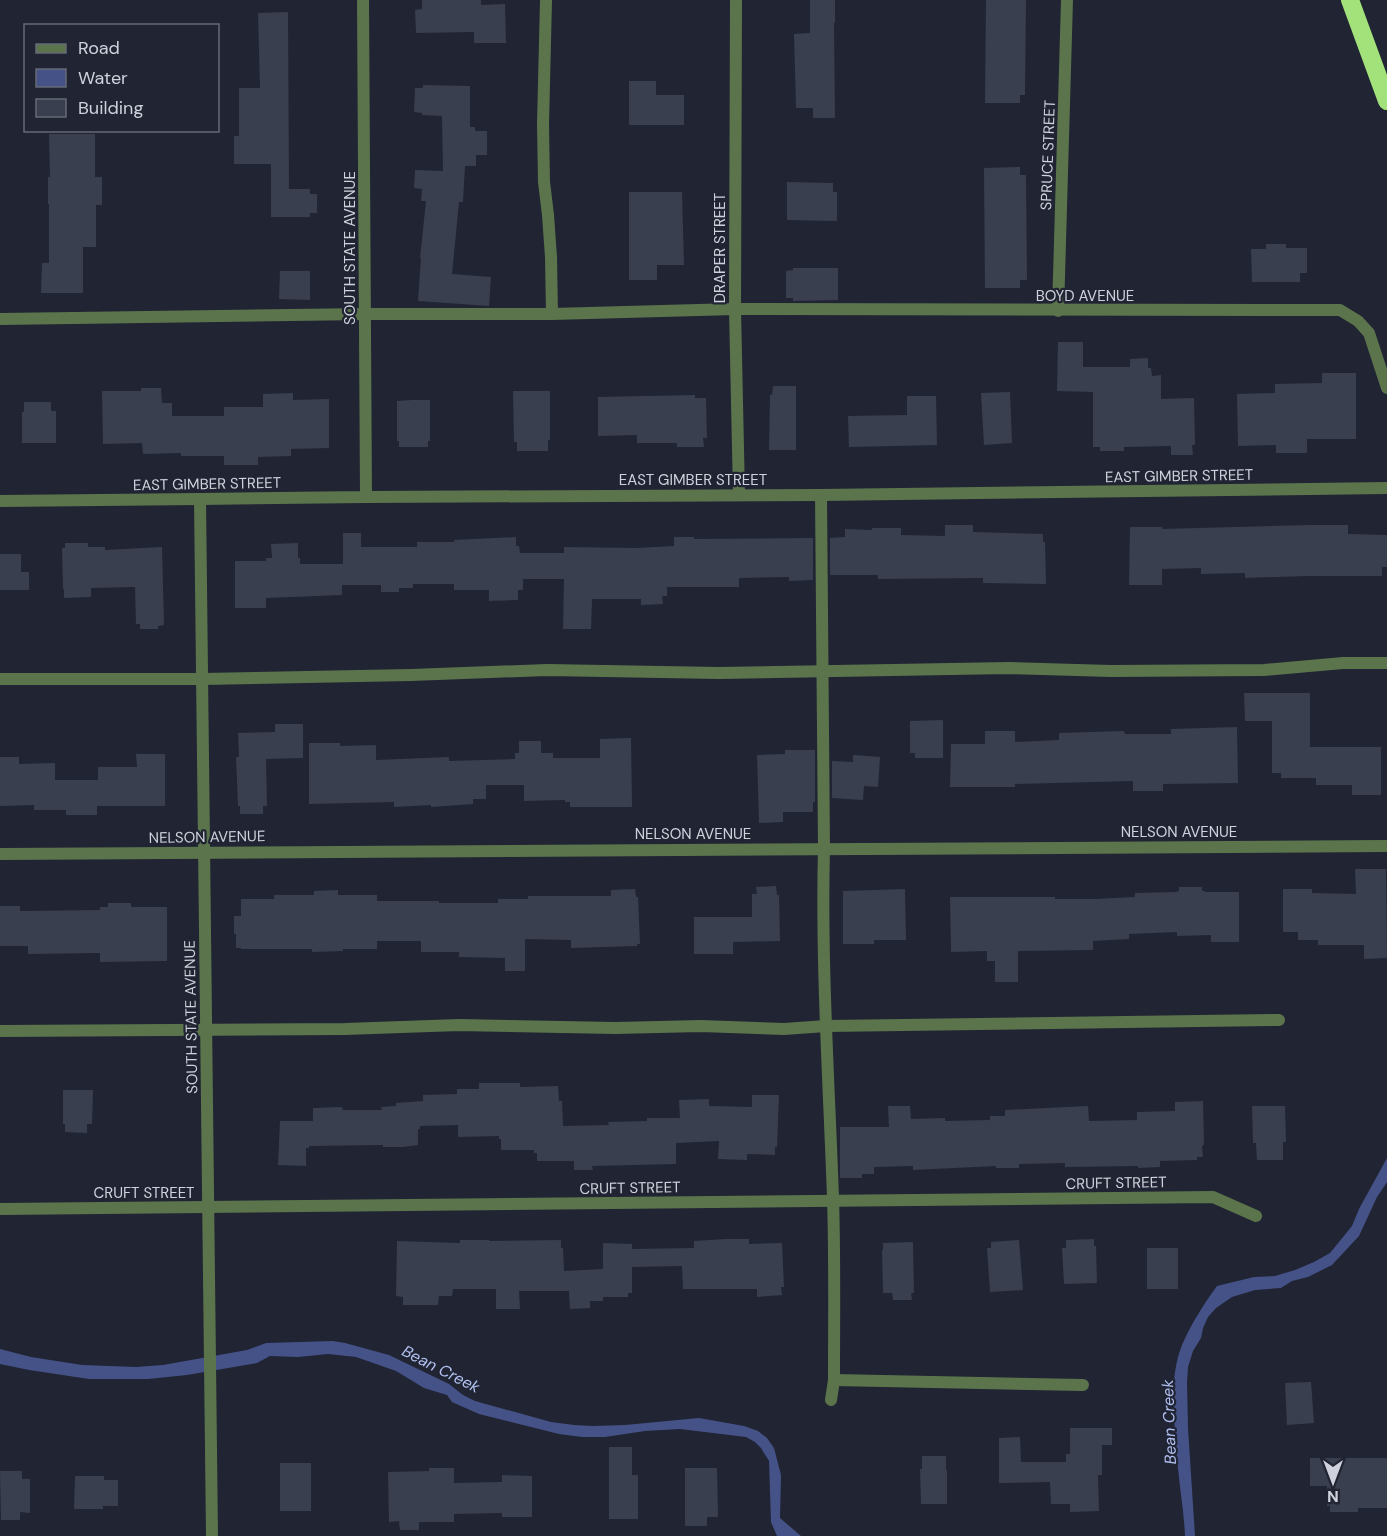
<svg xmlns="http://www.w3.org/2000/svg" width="1387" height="1536" font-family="'DM Sans',sans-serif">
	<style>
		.water { fill: #455287 }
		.building { fill: #3a3f4f }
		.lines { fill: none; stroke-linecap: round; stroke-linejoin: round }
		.service { stroke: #5b744c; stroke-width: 12 }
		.minor { stroke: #5b744c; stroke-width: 12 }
		.tertiary { stroke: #5b744c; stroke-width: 12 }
		.motorway { stroke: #a3e27b; stroke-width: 18 }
		.labels { text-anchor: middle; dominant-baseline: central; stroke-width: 4.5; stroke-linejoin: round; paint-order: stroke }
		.street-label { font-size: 15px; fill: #cfd2dc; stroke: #202433 }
		.water-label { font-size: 16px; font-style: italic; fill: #b2c1f2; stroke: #202433 }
	</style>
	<rect width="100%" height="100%" fill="#202433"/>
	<g class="water">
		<path d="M1387,1158V1182L1377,1197L1359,1236L1332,1265L1308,1277L1292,1281L1281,1288L1255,1290L1232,1297L1216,1308L1208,1317L1203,1328L1201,1338L1193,1351L1188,1367L1187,1383L1188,1428L1195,1536H1185C1184,1513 1180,1490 1178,1468C1176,1455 1176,1443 1175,1431C1173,1402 1171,1373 1182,1345C1191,1324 1204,1304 1217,1286L1254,1277L1275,1276L1295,1270L1314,1262L1330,1253L1352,1226L1359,1209Z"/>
		<path d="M333,1341L345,1343L389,1355L449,1384L463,1395L475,1401L551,1422L574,1425L593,1426L625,1425L699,1418L744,1426L758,1431L767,1438L774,1448L781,1475L780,1518L801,1536H777L771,1522L769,1461L761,1448L755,1442L746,1437L680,1429L645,1431L605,1437H582L559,1434L479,1414L452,1402L447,1395L424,1388L396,1371L356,1357L328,1354L298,1357L270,1356L257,1363L187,1375L148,1379H89L29,1370L0,1364V1349L31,1357L82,1365L136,1367L163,1365L247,1350L266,1343Z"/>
	</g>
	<g class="building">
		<path d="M422,0H481V5L505,4L506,43H474V32L416,33L415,10L422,9Z"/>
		<path d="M810,0H835V23H834L835,118H813V108H796L794,34L810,33Z"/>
		<path d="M986,0H1026L1025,95H1020V103H985Z"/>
		<path d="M288,12L289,189H310V194H317V213H310V217H271V164H234V136H239V88H260L258,13Z"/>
		<path d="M629,81H656V95H684V125H629Z"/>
		<path d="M423,85L470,86V127H475V131H487V155H476V166H465L463,202H459L452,274L491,277L489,306L418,301L421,258H420L426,201H421L422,189L414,188L415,170L443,171L442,116L422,115V113L414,112L415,88H423Z"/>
		<path d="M49,134H95V177H102V205H96V247H83V293H41L42,263H49V204H48V177H50Z"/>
		<path d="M1020,167V175H1026L1027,280H1020V288H985L984,168Z"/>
		<path d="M787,182L833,183V192H837V221L787,220Z"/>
		<path d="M629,192H682L684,265H657V280H629Z"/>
		<path d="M1266,244H1286V248H1307V273H1300V282H1252L1251,249H1266Z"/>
		<path d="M793,268H838V300L793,301V298H786V271L793,270Z"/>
		<path d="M280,271H310V300L279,299Z"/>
		<path d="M1058,342H1083V367H1130V359L1148,358V368H1151L1152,376L1161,375V399L1194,398L1195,445H1192L1193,455H1171V446L1124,447V451H1100V447H1093V392L1057,391Z"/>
		<path d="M1322,373H1356V439H1307V453H1276V445L1238,446L1237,394L1275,393V384L1322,383Z"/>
		<path d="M773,386H796V450H769L770,395H772Z"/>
		<path d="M141,388H161L162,403H172V416H224V407H263V394L293,393V400L329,399V448L291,449V456L258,457V465H224V456H181V453L143,454L142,443L103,444L102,391H141Z"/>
		<path d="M513,391H550V440H548V451H517V442H514Z"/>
		<path d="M1010,392L1012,443L984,445L981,393Z"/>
		<path d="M695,395V398H706L707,438H703L704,447H677V443H637V435L598,436V397Z"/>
		<path d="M907,396H936L937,445L849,447L848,416L907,415Z"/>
		<path d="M412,400H430V441H428V447H399V441H397V401Z"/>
		<path d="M24,402H51V411H56V443H22V412H24Z"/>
		<path d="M945,525H973V532L1043,534V542H1045L1046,584L983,583V578L878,579V575H830V538L845,537V529L872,530V528H901V535L945,536Z"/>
		<path d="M1310,525H1348V534L1387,535V567H1382V576H1306L1245,578V573L1201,574V568L1162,569V585H1129L1130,527H1162V529Z"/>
		<path d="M343,533H361V547H417V542H454V540L516,537V546H519L520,553H564V547L636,548L674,546V537H694V539L813,538V580L789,581V577L739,578V587H667V596H662L663,604L641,605V599H592L591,629H563L564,579H523V590H518V600L489,601V590H454V584H413V588H399V592H381V585H342V595L266,598V608H235V561H266V558H272L271,544L298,543V558H300V564H343Z"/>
		<path d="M65,543H88V547H105V550L162,547L164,625L158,626V629H140V624H136L135,587L91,588V597L64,598V589H63L62,548H65Z"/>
		<path d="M0,554H21V572H29V590H0Z"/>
		<path d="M1244,693H1310V747H1381V795H1352V785H1316V778H1281V773H1272V721H1245Z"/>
		<path d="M943,720V758H915V753H910V721Z"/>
		<path d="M275,724H303V758L266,759L267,806H263V814H240V806H238L236,757H239L238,733L275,732Z"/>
		<path d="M1237,727L1238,783L1163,784V791H1133V781L1015,784V787H950L951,744H985V731H1015V742L1059,740V733L1124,731L1125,734H1171V729Z"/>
		<path d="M631,738L632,807H570V802H565V800L524,801V785H486V799H473V804L431,807V805L394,807V802L309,804V743H340V746L376,745V760L449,757V761L515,759V753H519V741H541V753H553V758H600V739Z"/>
		<path d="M785,750H815V802H813V812H783V822L759,823L757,755L785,754Z"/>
		<path d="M136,754H165V806H97V815H66V810H34V805L0,806V757H19V764L55,763V780H98V767H137Z"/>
		<path d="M853,755L880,757L878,787L864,786L863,800L832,798V761L853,762Z"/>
		<path d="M1355,869H1386L1387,958L1364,959V945H1318V940H1298V932H1283V889H1312V893L1356,894Z"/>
		<path d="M776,886L777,895H779L780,941L733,942V954H694V917H752V894H757L756,887Z"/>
		<path d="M1179,887H1202V891H1205V892H1239V942H1211V935L1177,936V932L1129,934V939L1093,941V950L1018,951V982H995V961H987V951L951,952L950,897H1055V899H1095L1135,897V893L1176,892L1179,891Z"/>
		<path d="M635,889L636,897H638L640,944H637V946L571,948V940L525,939V971H505V958L459,957V952H421V941H377V949H343V951L312,952V949H241V948H236V934H234V916H241V899H274V895H314V891L338,890V895H377V901H439V903H498V899H528V896H611V890Z"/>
		<path d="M905,889L906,940H874V944H843V891Z"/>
		<path d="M108,903H131V907H167V961L100,962V953L28,954V946H0V906H20V911L100,910V907H108Z"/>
		<path d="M479,1083H520V1087L558,1086L559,1101H562L563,1126L609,1125L608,1122L647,1121V1118H680L679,1100L709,1099V1106L752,1107V1095H779L777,1147H775V1155L747,1154V1160L718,1159L719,1141L676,1143V1164L592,1166L593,1170H574V1161H537V1153H534V1150H501V1139H499V1136L458,1137V1125L420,1126V1129H418V1145L403,1147H383V1145L309,1146V1148H306V1166L278,1165L280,1121H313V1108L342,1107L343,1110H382L381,1107L396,1106V1103L423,1101V1095L457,1094V1089H479Z"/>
		<path d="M63,1090H93L92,1124H87V1133L65,1132V1124H63Z"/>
		<path d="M1203,1101L1204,1145L1202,1146L1203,1157H1197V1160L1160,1161V1167L1138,1168V1166L1065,1167V1163L1019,1164V1168H996V1166L913,1170V1166L874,1167V1174H862V1178H840V1127H889L888,1106H910L911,1119L945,1118V1121L990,1120V1116H1005V1110L1088,1106L1089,1121L1137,1120V1112L1175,1111V1102Z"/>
		<path d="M1252,1106H1285L1286,1142H1283V1160H1257L1256,1143H1253Z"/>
		<path d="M726,1239H749V1244L782,1243L784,1287H781L782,1295L757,1297V1289H683L682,1266L632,1267V1293H628V1297H603V1301H590V1308L570,1309L569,1291H519L520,1309H496V1289H453L452,1296H439L438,1305H403V1297L396,1296L397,1241L460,1243V1240H489V1241L561,1240V1248H563L564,1271L603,1269V1243L632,1244V1249L694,1248V1241Z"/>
		<path d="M1094,1239V1246H1096L1097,1283L1064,1284L1062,1248H1066V1240Z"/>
		<path d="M1019,1240L1023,1290L990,1292L987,1248H991V1242Z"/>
		<path d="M913,1242L914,1293H911L912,1300H893L892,1293H883L882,1250H883V1243Z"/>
		<rect x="1147" y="1248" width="31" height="41"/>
		<path d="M1311,1382L1314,1423L1287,1425L1285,1383Z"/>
		<path d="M1070,1428H1112V1445H1102V1475H1098L1099,1511L1070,1512V1504H1051L1050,1482L999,1483V1438L1020,1437L1021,1462H1066V1454H1070Z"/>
		<path d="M609,1447H632V1475H638V1519H609Z"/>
		<path d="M922,1456H946V1470H947V1504H921L920,1469H922Z"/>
		<path d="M1310,1458H1387V1508H1358V1512H1330V1506H1327V1486H1310Z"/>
		<rect x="280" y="1463" width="31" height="48"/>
		<path d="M429,1468H454V1483L502,1482V1475L532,1476V1517H502V1513L454,1514V1522H419V1530H400L399,1521L389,1522L388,1472L429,1471Z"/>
		<path d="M685,1468H717L718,1517H707V1526H685Z"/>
		<path d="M0,1471H22V1479H30V1513L20,1512V1520H1Z"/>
		<path d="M75,1476H104V1480H118V1506H103V1509H74Z"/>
	</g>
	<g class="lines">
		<g class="service">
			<path d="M546,0L543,125L544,182L548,215L551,257L552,314"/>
			<path d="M0,319L365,314H552L735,309"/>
			<path d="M821,495L824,848C821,965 829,1082 833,1198C835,1259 834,1320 834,1380L831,1400"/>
			<path d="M0,679H202L411,675L547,670L719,673L1009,668L1111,671L1264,670L1343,663H1387"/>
			<path d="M0,1031L345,1029L459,1025L615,1028L701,1026L784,1029L826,1026L1279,1020"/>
			<path d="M834,1380L1083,1385"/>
		</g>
		<g class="minor">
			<path d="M736,0L735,309L739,495"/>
			<path d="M735,309L1340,310L1358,321L1369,333L1387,388"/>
			<path d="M1058,311L1067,0"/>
			<path d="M366,497L821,495L1387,488"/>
			<path d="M0,501L200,499"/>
			<path d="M0,854L1387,846"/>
			<path d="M0,1209L1213,1197L1256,1216"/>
		</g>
		<path class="tertiary" d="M212,1536L200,499L366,497L363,0"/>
		<path class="motorway" d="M1350,0L1387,101"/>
	</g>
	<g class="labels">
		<g class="street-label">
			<text transform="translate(1048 155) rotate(-88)">SPRUCE STREET</text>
			<text transform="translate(350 248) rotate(-90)">SOUTH STATE AVENUE</text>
			<text transform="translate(720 248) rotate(-90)">DRAPER STREET</text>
			<text x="1085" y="296">BOYD AVENUE</text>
			<text transform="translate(1179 476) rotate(-1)">EAST GIMBER STREET</text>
			<text x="693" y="480">EAST GIMBER STREET</text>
			<text transform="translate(207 484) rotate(-1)">EAST GIMBER STREET</text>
			<text x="1179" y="832">NELSON AVENUE</text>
			<text x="693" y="834">NELSON AVENUE</text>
			<text transform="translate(207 837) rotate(-1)">NELSON AVENUE</text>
			<text transform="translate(191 1017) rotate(-91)">SOUTH STATE AVENUE</text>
			<text transform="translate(1116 1183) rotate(-1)">CRUFT STREET</text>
			<text transform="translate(630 1188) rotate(-1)">CRUFT STREET</text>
			<text x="144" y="1193">CRUFT STREET</text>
		</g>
		<g class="water-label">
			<text transform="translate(441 1369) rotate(27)">Bean Creek</text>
			<text transform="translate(1169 1422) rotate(-92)">Bean Creek</text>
		</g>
	</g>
	<rect x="24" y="24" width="195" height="108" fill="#202433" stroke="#666a77" stroke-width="1.5"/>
	<rect x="36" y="44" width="30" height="9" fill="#5b744c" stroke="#666a77" stroke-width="1.5"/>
	<text x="78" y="54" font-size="18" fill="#cfd2dc">Road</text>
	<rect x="36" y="69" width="30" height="18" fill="#455287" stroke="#666a77" stroke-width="1.5"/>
	<text x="78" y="84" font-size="18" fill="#cfd2dc">Water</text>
	<rect x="36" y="99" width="30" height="18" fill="#3a3f4f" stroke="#666a77" stroke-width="1.5"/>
	<text x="78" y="114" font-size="18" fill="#cfd2dc">Building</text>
	<g transform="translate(1333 1482) rotate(180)" stroke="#202433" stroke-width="4.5" paint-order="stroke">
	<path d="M0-4.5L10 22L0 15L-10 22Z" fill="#cfd2dc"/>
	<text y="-9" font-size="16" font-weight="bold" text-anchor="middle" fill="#cfd2dc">N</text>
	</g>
</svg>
